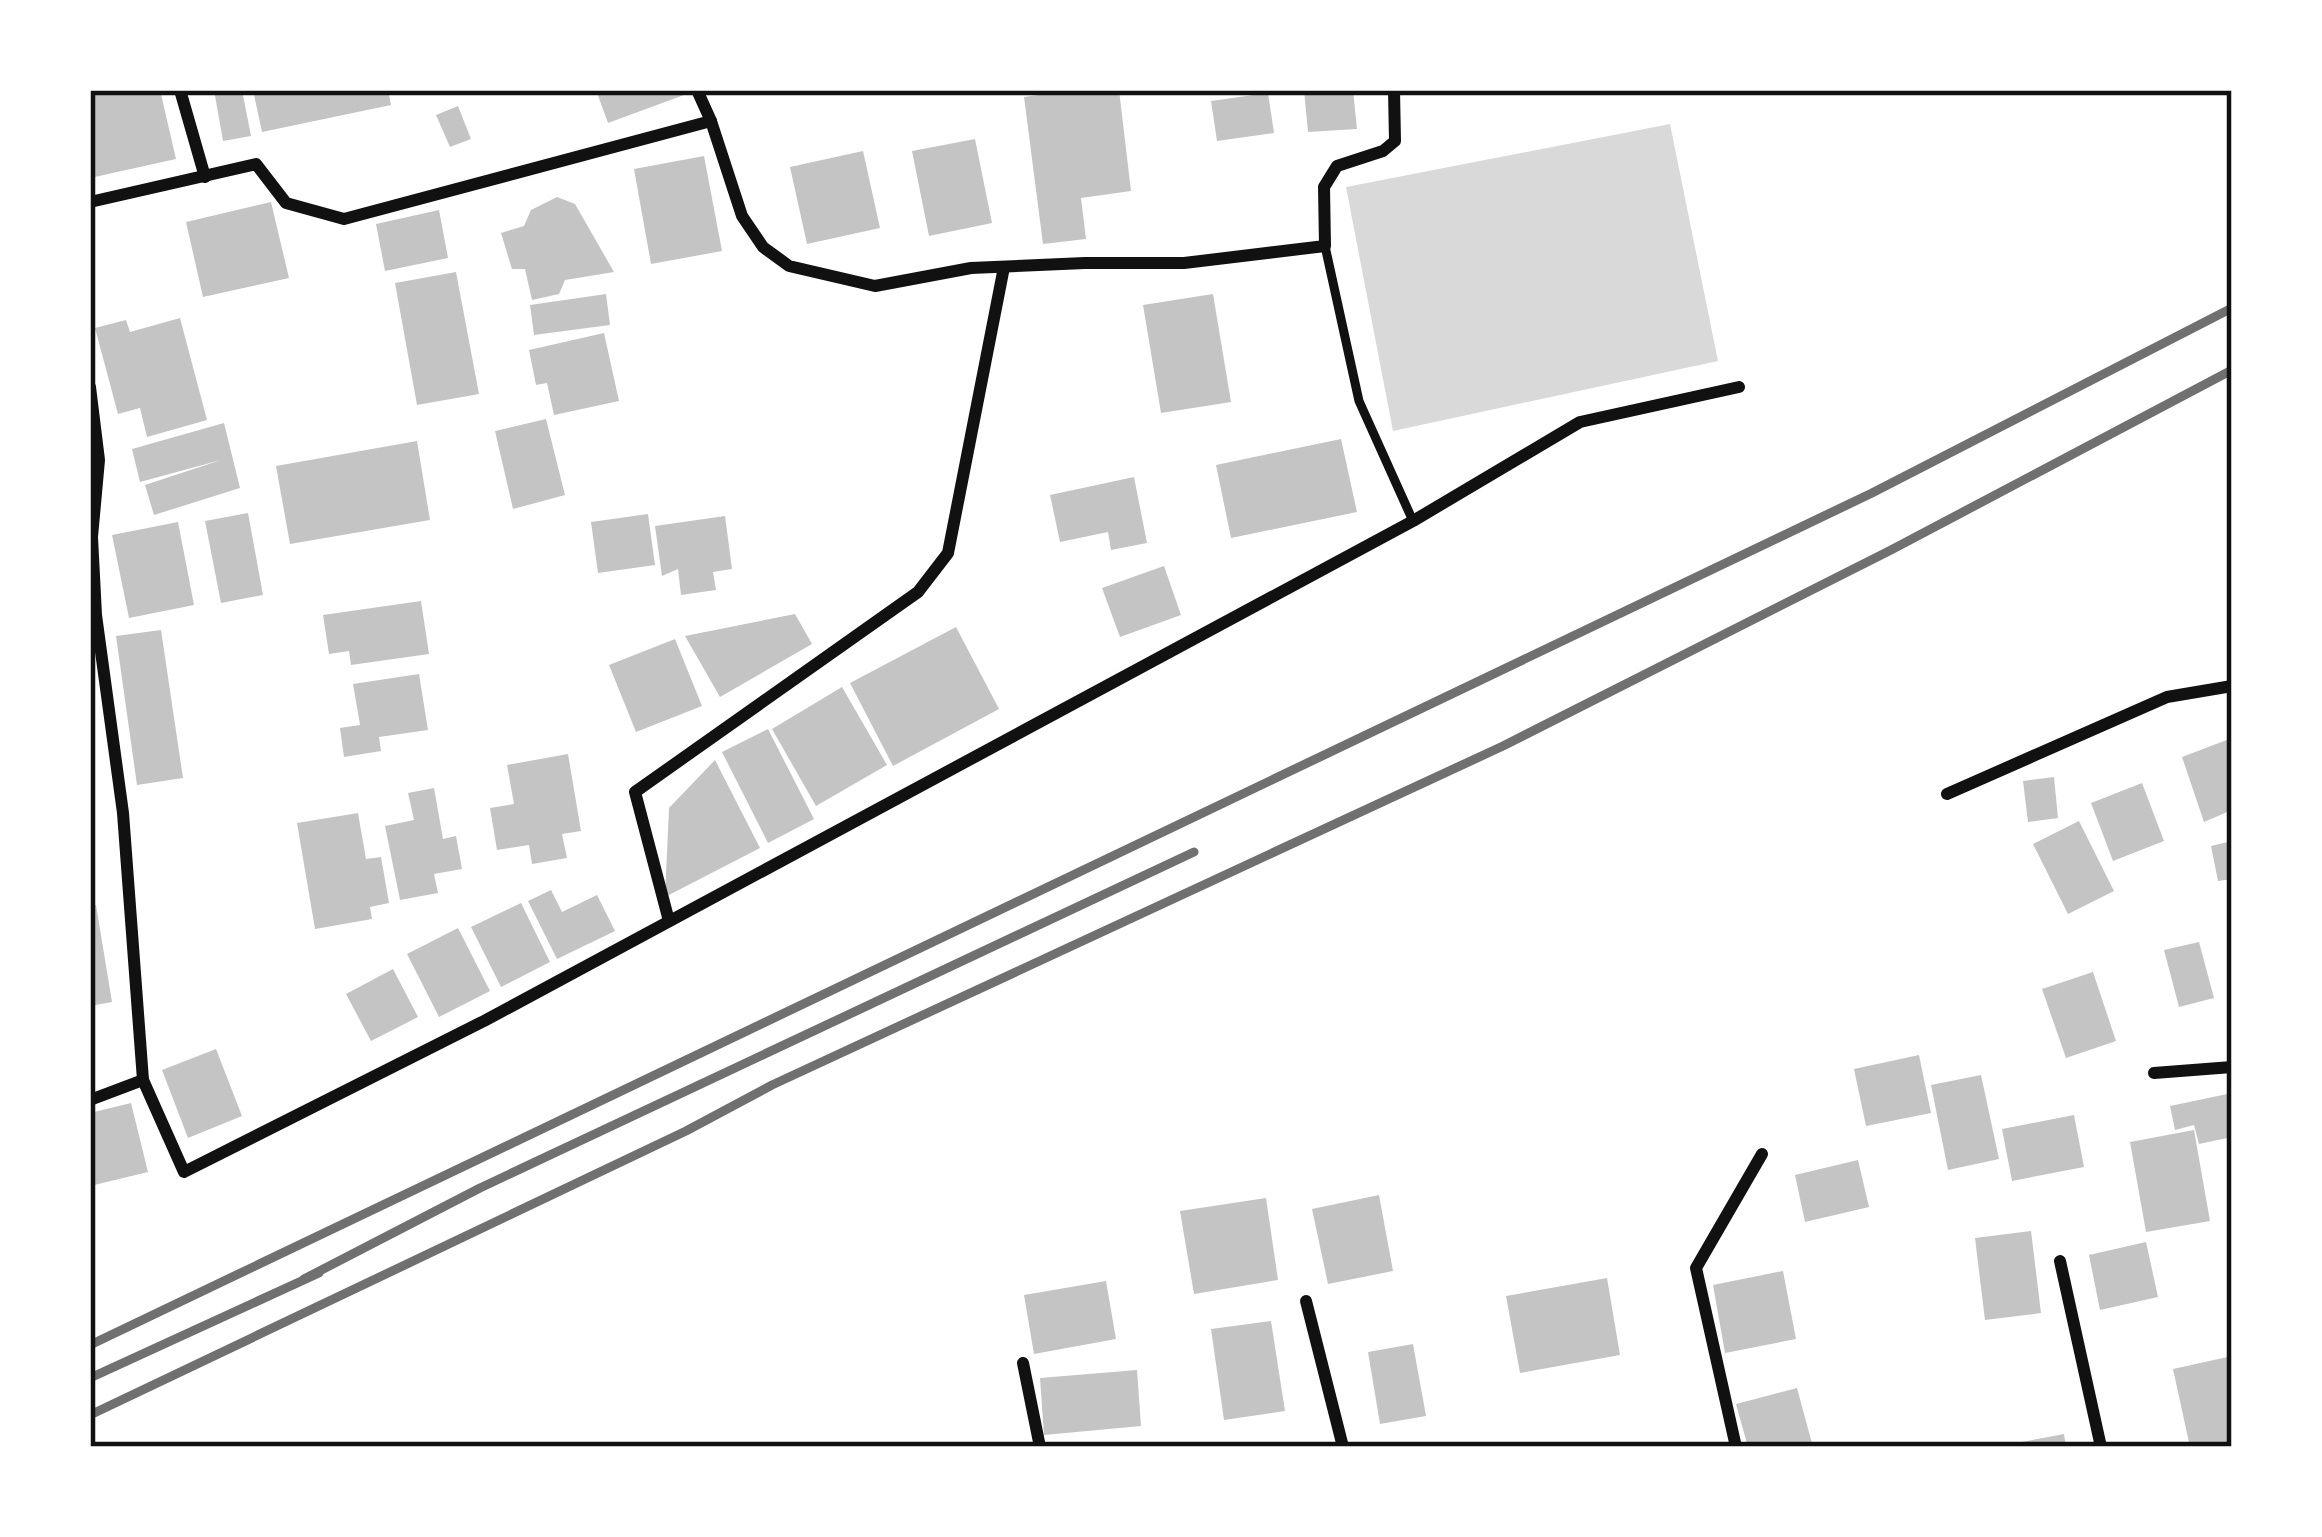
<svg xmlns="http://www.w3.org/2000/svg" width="2322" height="1537" font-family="Lato,sans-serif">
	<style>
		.water { fill: #d9d9d9 }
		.building { fill: #c4c4c4 }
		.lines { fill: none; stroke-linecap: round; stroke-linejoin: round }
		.service { stroke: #111; stroke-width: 9 }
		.minor { stroke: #111; stroke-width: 12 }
		.rail { stroke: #707070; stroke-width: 9 }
		.neatline { fill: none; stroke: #111; stroke-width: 4.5 }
	</style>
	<rect width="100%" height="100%" fill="#fff"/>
	<path class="water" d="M1670,124L1718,361L1393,431L1346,187Z"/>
	<g class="building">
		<path d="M90,90H160L176,159L90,178Z"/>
		<path d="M214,90H242L251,136L223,141Z"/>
		<path d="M253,90H388L391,105L262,132Z"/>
		<path d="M596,90H682L684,95L608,123Z"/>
		<path d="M1077,90H1119L1131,191L1081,198L1086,239L1043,244L1024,97Z"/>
		<path d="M1304,90H1353L1357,129L1308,132Z"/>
		<path d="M1268,93L1274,133L1217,141L1211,101Z"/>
		<path d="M458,106L471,139L450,147L436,115Z"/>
		<path d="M975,139L992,223L929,236L912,151Z"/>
		<path d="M863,151L880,228L807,244L790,167Z"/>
		<path d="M704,156L722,251L651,264L634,169Z"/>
		<path d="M557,197L575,204L614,272L565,280L559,294L532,300L525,269H512L501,233L524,226L531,210Z"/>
		<path d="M271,202L289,278L203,297L186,222Z"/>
		<path d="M439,210L448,258L385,271L376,224Z"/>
		<path d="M456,272L479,394L417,405L395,283Z"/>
		<path d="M606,294L610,325L534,335L530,305Z"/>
		<path d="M1213,294L1231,402L1161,413L1143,305Z"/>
		<path d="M180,318L207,420L147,437L140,408L118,414L95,328L126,320L130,332Z"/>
		<path d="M604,333L619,401L554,415L547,383L536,385L529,350Z"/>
		<path d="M546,419L565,495L513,509L495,431Z"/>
		<path d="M224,423L240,488L154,515L145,485L221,460L140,482L132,449Z"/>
		<path d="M1341,439L1357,512L1231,538L1216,465Z"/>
		<path d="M417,441L430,520L290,544L276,466Z"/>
		<path d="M1134,477L1147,543L1111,550L1108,532L1060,542L1050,495Z"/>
		<path d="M248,513L263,595L221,603L205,521Z"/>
		<path d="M648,514L655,565L598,573L591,522Z"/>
		<path d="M725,516L732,569L713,572L716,590L681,595L678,569L662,576L655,526Z"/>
		<path d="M178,522L194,605L129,618L112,535Z"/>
		<path d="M1164,566L1181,615L1120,637L1102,588Z"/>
		<path d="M421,601L429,654L351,665L349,651L329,654L323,615Z"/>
		<path d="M795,614L812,644L720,697L685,636Z"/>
		<path d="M956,627L999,709L893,766L850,683Z"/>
		<path d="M161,630L183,778L137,785L116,636Z"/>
		<path d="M675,639L702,706L636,732L609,665Z"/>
		<path d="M419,674L428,730L379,737L381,751L344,757L340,728L360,725L353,684Z"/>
		<path d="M842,687L887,765L816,806L772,729Z"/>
		<path d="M768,729L814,819L768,843L722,752Z"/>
		<path d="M2232,738V810L2204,822L2182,757Z"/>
		<path d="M568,754L581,831L562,834L567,858L532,864L529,845L497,850L490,808L514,804L507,765Z"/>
		<path d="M715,760L760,848L665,897L669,808Z"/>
		<path d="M2054,777L2058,818L2028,822L2023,781Z"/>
		<path d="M2142,783L2164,841L2113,861L2091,803Z"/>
		<path d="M434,788L443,839L456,836L462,869L434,874L438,893L400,900L385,826L414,820L408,793Z"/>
		<path d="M358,813L366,859L381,857L389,903L370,907L372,919L315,929L297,823Z"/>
		<path d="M2079,821L2114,891L2068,914L2033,844Z"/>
		<path d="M2232,841V879L2218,881L2211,846Z"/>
		<path d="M551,890L562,912L597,895L615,931L557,959L528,901Z"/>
		<path d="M521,903L550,962L501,987L471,927Z"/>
		<path d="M96,905L112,1002L90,1006V906Z"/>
		<path d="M458,928L490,991L439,1017L407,954Z"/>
		<path d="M2199,942L2214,998L2179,1007L2164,950Z"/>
		<path d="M393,969L418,1017L371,1041L346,994Z"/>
		<path d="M2093,972L2116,1041L2066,1058L2042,989Z"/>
		<path d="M216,1049L242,1116L188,1138L162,1070Z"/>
		<path d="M1919,1055L1931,1113L1866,1126L1854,1069Z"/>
		<path d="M1981,1075L1999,1159L1948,1170L1931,1085Z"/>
		<path d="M2232,1093V1137L2199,1144L2194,1125L2175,1130L2170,1106Z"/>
		<path d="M131,1103L148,1172L90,1186V1113Z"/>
		<path d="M2074,1115L2084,1167L2012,1181L2002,1129Z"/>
		<path d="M2194,1130L2210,1221L2146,1232L2130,1142Z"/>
		<path d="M1858,1160L1869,1207L1805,1222L1795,1175Z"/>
		<path d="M1379,1195L1393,1271L1328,1284L1312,1209Z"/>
		<path d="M1266,1198L1278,1280L1194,1294L1180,1211Z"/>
		<path d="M2031,1231L2041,1313L1985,1320L1975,1238Z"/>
		<path d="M2146,1242L2158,1297L2100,1310L2089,1255Z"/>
		<path d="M1783,1271L1796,1339L1725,1353L1713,1285Z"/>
		<path d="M1607,1278L1620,1355L1520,1373L1506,1296Z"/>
		<path d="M1106,1281L1116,1339L1034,1354L1024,1295Z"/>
		<path d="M1271,1321L1285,1411L1224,1420L1211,1329Z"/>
		<path d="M1413,1344L1426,1416L1380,1424L1368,1352Z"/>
		<path d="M2232,1356V1446L2190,1447L2173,1369Z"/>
		<path d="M1137,1370L1141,1426L1044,1435L1040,1378Z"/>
		<path d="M1797,1388L1813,1447H1748L1736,1404Z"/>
		<path d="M2064,1434L2066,1447H2007L2006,1445Z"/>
	</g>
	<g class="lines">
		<path class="service" d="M1325,246L1359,401L1413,521"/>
		<g class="minor">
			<path d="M180,90L205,177"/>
			<path d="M711,121L742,216L763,247L789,266L875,286L971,268L1085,263H1184L1325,246L1324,187L1337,166L1383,151L1395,141L1394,90"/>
			<path d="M90,202L256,164L286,203L344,219L711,121L697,90"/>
			<path d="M90,387L99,460L92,537L96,615L123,813L143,1080L184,1172L484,1021L1413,521L1580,422L1739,387"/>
			<path d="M1947,794L2167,697L2232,686"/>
			<path d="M669,921L635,792L918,592L948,553L1004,267"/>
			<path d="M2154,1073L2232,1067"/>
			<path d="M90,1100L143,1080"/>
			<path d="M2060,1261L2101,1447"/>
			<path d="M1306,1301L1343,1447"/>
			<path d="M1023,1363L1040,1447"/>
			<path d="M1736,1447L1696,1268L1762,1154"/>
		</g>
		<g class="rail">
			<path d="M304,1279L480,1188L1194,852"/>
			<path d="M90,1345L1872,493L2232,308"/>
			<path d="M90,1378L319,1273"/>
			<path d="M90,1415L686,1131L772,1085L1503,746L1891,550L2232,370"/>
		</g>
	</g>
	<rect width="2322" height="1537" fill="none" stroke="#ffffff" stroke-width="186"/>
	<rect x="93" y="93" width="2136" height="1351" class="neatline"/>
</svg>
